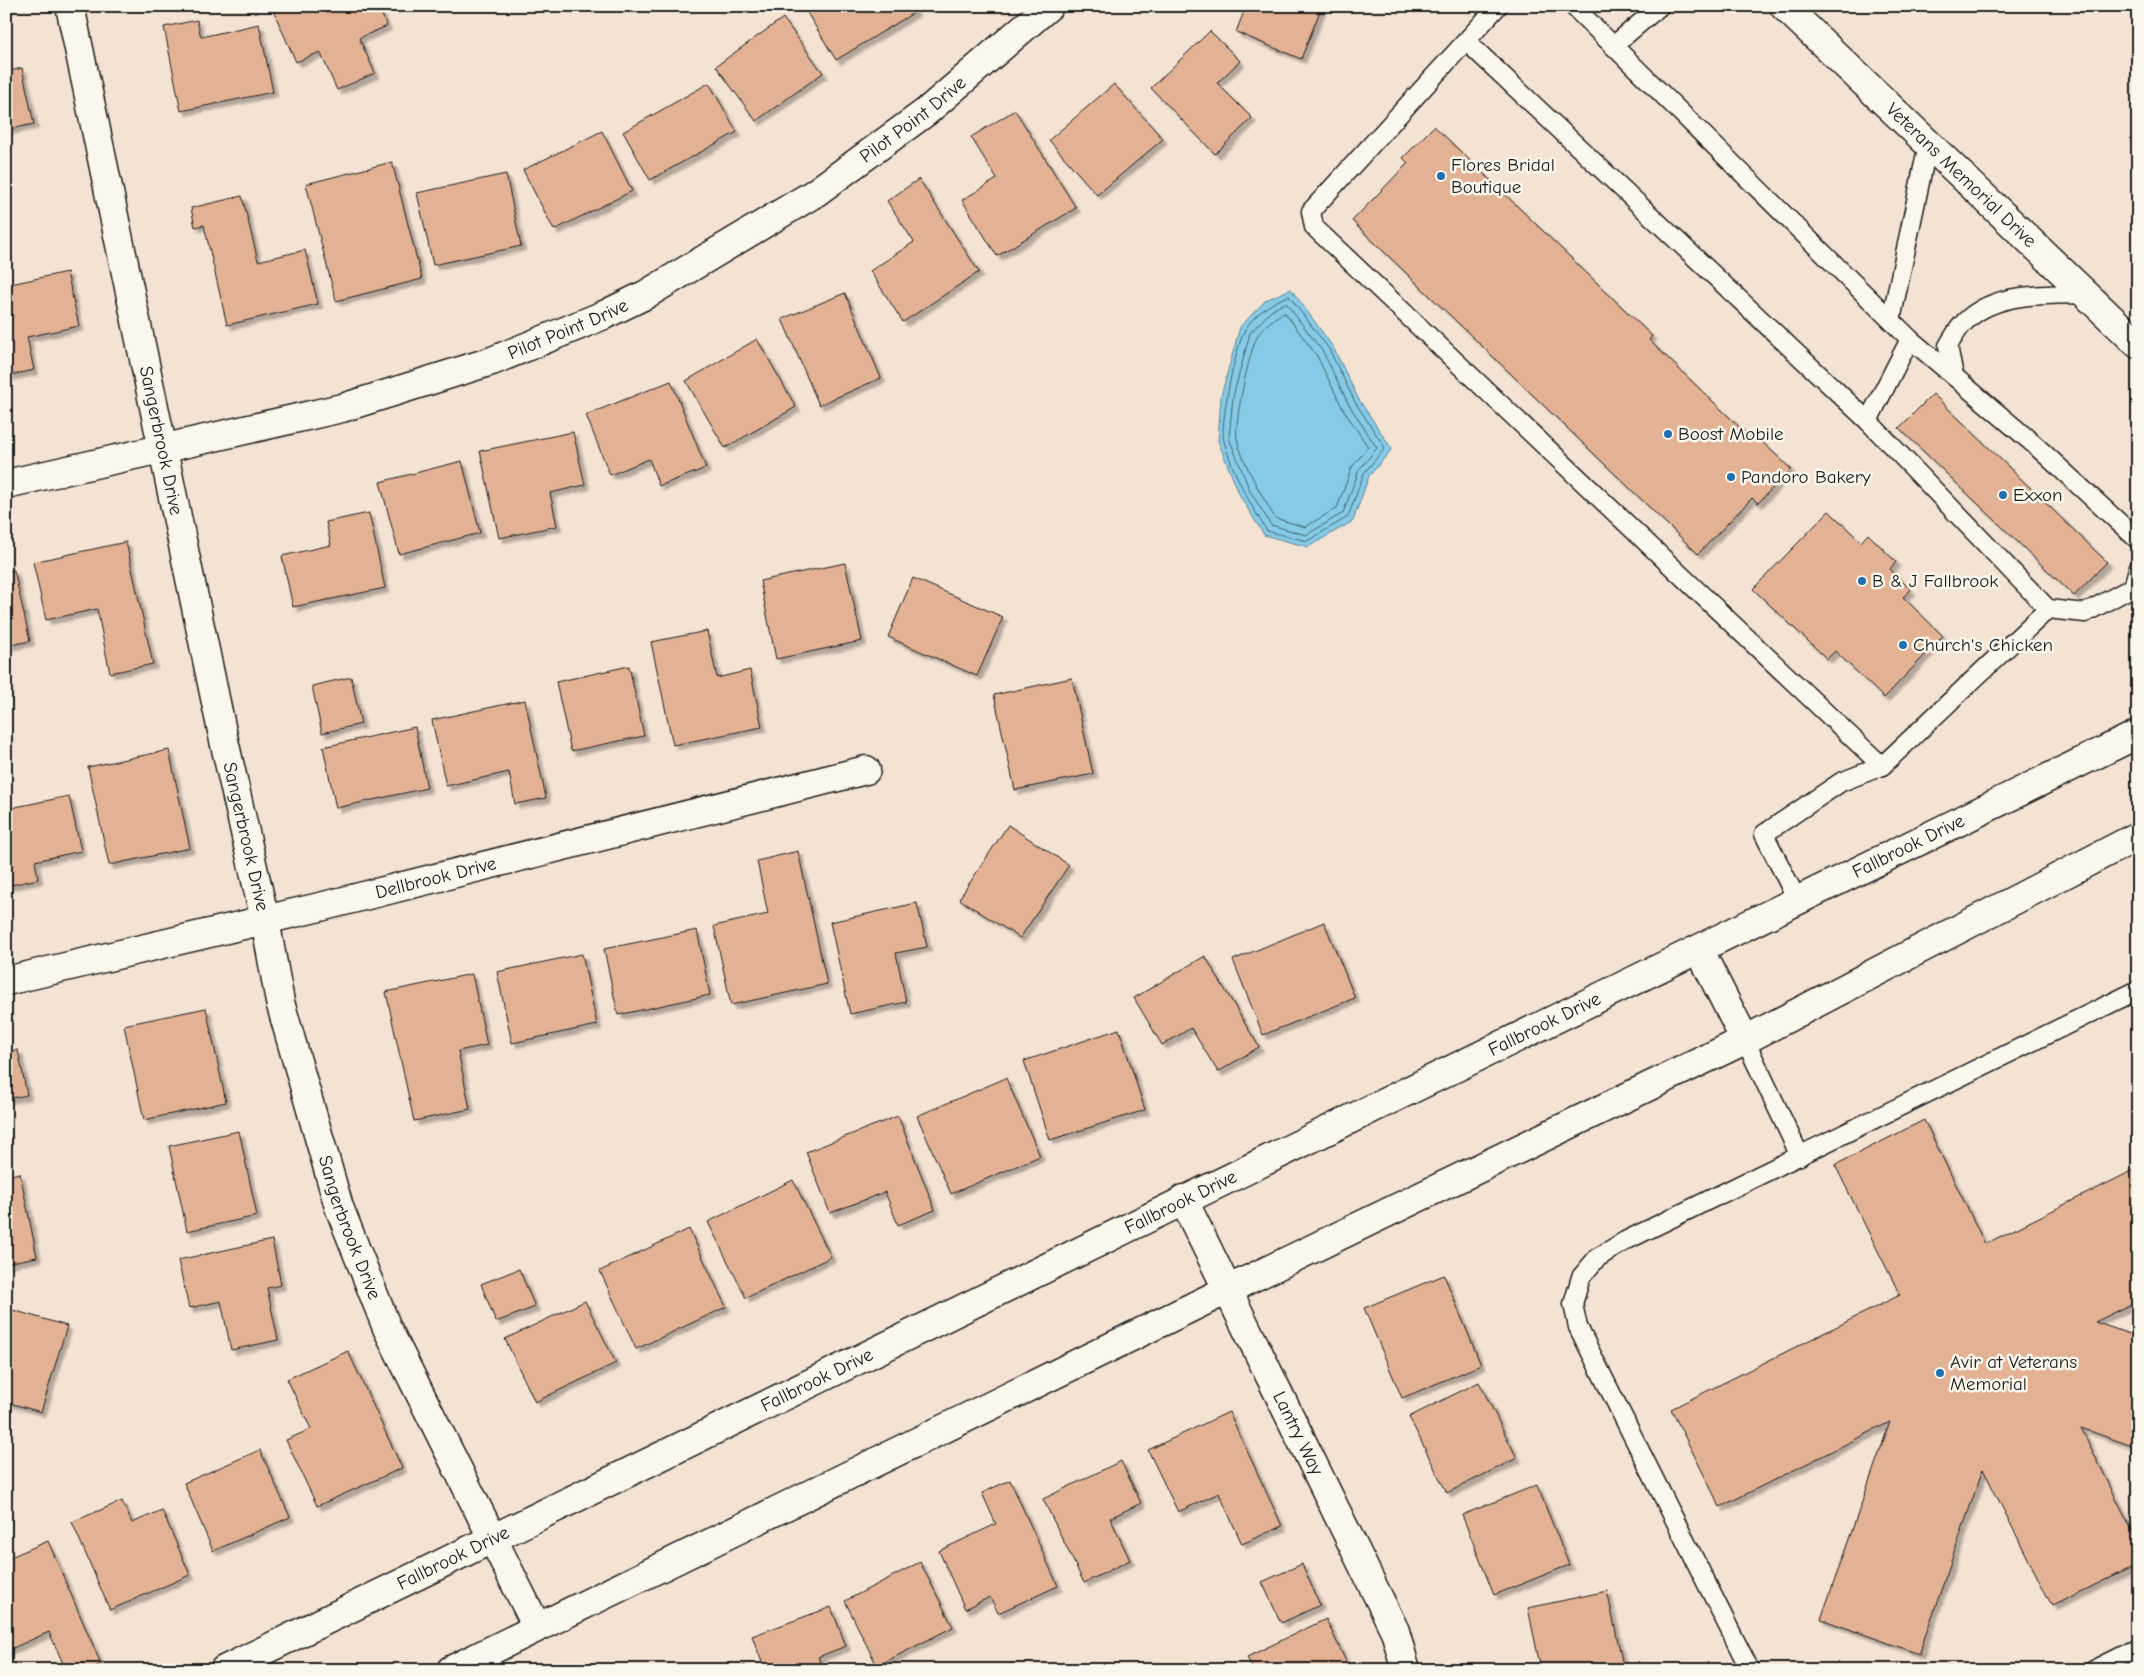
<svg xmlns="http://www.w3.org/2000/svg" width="2144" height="1676" font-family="'Comic Neue',sans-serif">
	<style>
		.water { fill: #85cbe7; stroke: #5b8596 }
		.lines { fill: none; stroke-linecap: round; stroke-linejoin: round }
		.shore { stroke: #46626d; stroke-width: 1 }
		.building { fill: #e3b295; stroke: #1c1c1c; filter: url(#shadow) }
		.service-casing { stroke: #1c1c1c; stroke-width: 21 }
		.minor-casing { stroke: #1c1c1c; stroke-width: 31 }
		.secondary-casing { stroke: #1c1c1c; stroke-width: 31 }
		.service { stroke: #fbf7ec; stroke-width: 18 }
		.minor { stroke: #fbf7ec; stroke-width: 28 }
		.secondary { stroke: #fbf7ec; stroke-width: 28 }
		.poi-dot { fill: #1f6fb2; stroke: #fbf7ec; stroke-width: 2 }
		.labels { text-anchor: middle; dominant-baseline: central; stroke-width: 5; stroke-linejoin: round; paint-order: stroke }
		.street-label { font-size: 19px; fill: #1c1c1c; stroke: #fbf7ec }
		.poi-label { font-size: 19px; fill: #1c1c1c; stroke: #fbf7ec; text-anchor: start }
	</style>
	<defs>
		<filter id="shadow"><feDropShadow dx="4.5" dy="4.5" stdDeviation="1" flood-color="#0004"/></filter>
	</defs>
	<rect width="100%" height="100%" fill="#f4e2d2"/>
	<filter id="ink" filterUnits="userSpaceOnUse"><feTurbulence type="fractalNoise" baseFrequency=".02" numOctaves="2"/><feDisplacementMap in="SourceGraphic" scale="10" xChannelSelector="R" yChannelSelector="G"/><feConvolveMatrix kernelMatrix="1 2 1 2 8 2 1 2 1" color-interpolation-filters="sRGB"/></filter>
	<g filter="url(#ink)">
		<path class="water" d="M1291,289L1333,347L1359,400L1392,449L1369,476L1353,521L1308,547L1264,535L1240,496L1218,441L1221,396L1240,327L1266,300Z"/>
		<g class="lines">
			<g class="shore">
				<path d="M1289,296L1329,349L1355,402L1385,448L1364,473L1348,517L1307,541L1267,531C1250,504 1232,472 1224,441C1219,425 1236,345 1245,330C1252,316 1274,300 1289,296Z"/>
				<path d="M1286,303L1323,352L1349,405L1377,448L1359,470L1343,513L1306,535L1271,525L1250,491L1229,438L1233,397L1250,333L1272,310Z"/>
				<path d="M1285,313L1317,356L1343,409L1368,447L1352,467L1337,508L1305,527L1275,518C1262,496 1243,464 1237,439C1234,422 1249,353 1257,337C1261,329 1276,315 1285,313Z"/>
			</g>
		</g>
		<g class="building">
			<path d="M275,6H378L387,26L359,38L375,73L337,90L320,52L296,62L272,8Z"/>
			<path d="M813,6H911L915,12L836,60L806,11Z"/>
			<path d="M1246,6H1322L1301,59L1236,32Z"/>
			<path d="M783,18L823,73L756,121L716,66Z"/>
			<path d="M197,20L201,37L259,24L273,92L181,111L164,27Z"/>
			<path d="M1210,31L1240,61L1217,83L1252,118L1215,154L1151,88Z"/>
			<path d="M22,68L34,124L6,130V72Z"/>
			<path d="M709,83L737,132L650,180L623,132Z"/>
			<path d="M1114,84L1163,139L1097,195L1049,140Z"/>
			<path d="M1015,110L1076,208L997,256L962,200L997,179L971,137Z"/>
			<path d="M1434,126L1652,336L1649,340L1753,440L1757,437L1791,469L1758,503L1752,498L1698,554L1352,221L1408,163L1403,158Z"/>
			<path d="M602,131L632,191L554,230L523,170Z"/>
			<path d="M392,162L422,279L336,301L306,184Z"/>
			<path d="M506,174L521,246L433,265L417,193Z"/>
			<path d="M919,179L979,272L903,322L870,271L914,242L887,201Z"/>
			<path d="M242,196L258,261L305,250L318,304L227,325L204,225L195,227L191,208Z"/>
			<path d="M67,272L79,326L27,337L34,370L6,376V285Z"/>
			<path d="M845,293L881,378L819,405L782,319Z"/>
			<path d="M757,339L796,407L725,448L686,381Z"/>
			<path d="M671,381L706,468L659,486L649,459L610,475L586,415Z"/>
			<path d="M1933,394L2107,562L2074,596L1899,428Z"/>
			<path d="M573,432L585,485L550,493L557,526L499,538L480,451Z"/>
			<path d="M462,461L480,533L399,554L380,482Z"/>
			<path d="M1829,511L1861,542L1868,534L1896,562L1890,569L1911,590L1903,597L1943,636L1884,698L1835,651L1827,659L1753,589Z"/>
			<path d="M369,513L385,588L293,607L282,556L331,545L326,522Z"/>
			<path d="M126,542L153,664L110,673L97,609L46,620L33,562Z"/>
			<path d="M845,563L862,641L776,659L760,581Z"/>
			<path d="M14,570L30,641L6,646V571Z"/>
			<path d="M913,578L1003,617L977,676L888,637Z"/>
			<path d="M707,631L717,678L750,670L762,727L673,745L651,642Z"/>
			<path d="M629,666L644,736L571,751L556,682Z"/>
			<path d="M351,677L361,724L322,733L312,686Z"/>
			<path d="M1072,678L1093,774L1015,790L994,695Z"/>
			<path d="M525,700L546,798L515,804L509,772L446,786L432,720Z"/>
			<path d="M415,727L427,788L336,808L323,747Z"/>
			<path d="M169,750L190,848L109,865L88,767Z"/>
			<path d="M69,796L81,851L35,861L38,879L6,886V809Z"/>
			<path d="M1008,825L1069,865L1020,938L959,899Z"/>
			<path d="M798,851L827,984L731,1005L714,926L768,914L757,861Z"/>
			<path d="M917,903L927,947L896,953L906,1002L850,1014L830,922Z"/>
			<path d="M1324,922L1355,998L1263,1035L1233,960Z"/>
			<path d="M697,930L710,995L618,1015L604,949Z"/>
			<path d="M582,954L597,1025L512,1043L497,972Z"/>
			<path d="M1205,956L1259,1047L1218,1072L1191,1028L1162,1045L1134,998Z"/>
			<path d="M472,974L487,1045L458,1051L470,1109L414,1121L386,992Z"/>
			<path d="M206,1008L226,1102L144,1120L124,1025Z"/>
			<path d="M1119,1029L1145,1110L1050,1140L1024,1061Z"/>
			<path d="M18,1050L27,1095L6,1099V1052Z"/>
			<path d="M1006,1078L1040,1156L951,1194L917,1116Z"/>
			<path d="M898,1116L935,1210L898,1225L885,1192L830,1213L806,1152Z"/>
			<path d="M1924,1120L1985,1244L2138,1168V1301L2095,1322L2138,1337V1448L2081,1428L2138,1542V1564L2052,1606L1983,1469L1919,1654L1821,1619L1890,1422L1720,1507L1671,1409L1900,1295L1835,1165Z"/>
			<path d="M239,1131L257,1216L187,1231L169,1146Z"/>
			<path d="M20,1173L37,1257L6,1263V1176Z"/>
			<path d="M793,1180L831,1257L746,1298L708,1222Z"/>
			<path d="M689,1229L726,1307L636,1349L600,1271Z"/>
			<path d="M272,1240L281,1285L267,1288L278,1340L231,1350L221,1301L189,1308L178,1260Z"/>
			<path d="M519,1269L535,1307L496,1322L481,1284Z"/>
			<path d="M1444,1275L1481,1365L1402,1398L1364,1308Z"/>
			<path d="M585,1301L616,1363L535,1402L505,1339Z"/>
			<path d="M6,1308L67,1326L41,1412L6,1402Z"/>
			<path d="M348,1351L402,1468L317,1506L286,1440L311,1429L287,1379Z"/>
			<path d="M1479,1382L1517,1458L1447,1493L1409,1417Z"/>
			<path d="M1229,1412L1282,1526L1242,1544L1219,1493L1178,1512L1148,1450Z"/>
			<path d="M260,1450L290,1517L213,1551L184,1483Z"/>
			<path d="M1121,1461L1141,1503L1110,1518L1130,1560L1084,1583L1043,1499Z"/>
			<path d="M1010,1480L1058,1586L998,1613L990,1597L965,1609L939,1551L996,1524L982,1493Z"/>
			<path d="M1537,1485L1569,1565L1494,1595L1462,1515Z"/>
			<path d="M122,1501L132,1523L162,1510L190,1575L110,1610L72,1522Z"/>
			<path d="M48,1541L101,1664L88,1670H66L49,1632L6,1651V1559Z"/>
			<path d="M920,1562L953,1627L877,1666L845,1601Z"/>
			<path d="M1302,1564L1320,1605L1281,1623L1262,1582Z"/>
			<path d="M1607,1591L1624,1670H1541L1528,1608Z"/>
			<path d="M831,1607L846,1646L818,1657L823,1670H765L752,1636Z"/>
			<path d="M1326,1619L1350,1670H1253L1247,1657Z"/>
			<path d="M745,1665L747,1670H734Z"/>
		</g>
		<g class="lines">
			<g class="service-casing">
				<g id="service">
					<path d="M1498,6L1311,211L1314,227L1882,766"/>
					<path d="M1573,6L1910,339L2036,446L2138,540"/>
					<path d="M1466,41L1868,421"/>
					<path d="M1613,46L1660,6"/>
					<path d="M1891,320L1928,144"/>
					<path d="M1954,376L1948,346C1952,339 1956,332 1961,326C1991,291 2044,295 2085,294"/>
					<path d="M2048,609L2085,613L2133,587L2138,569"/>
					<path d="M1797,900L1764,834L1841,782L1882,766L2048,609L1868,421L1910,339"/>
					<path d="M1745,1040L1800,1156"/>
					<path d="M1750,1670L1578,1327L1573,1304L1581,1277L1597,1258L1625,1241L2138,990"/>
					<path d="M2094,1670L2138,1648"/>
				</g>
			</g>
			<g class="minor-casing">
				<g id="minor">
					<path id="s1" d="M70,6L223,736L265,920L280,1002L339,1207L387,1328L537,1627"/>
					<path id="s2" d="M6,484L342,408L492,361L604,315L645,295L815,193L926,112L1049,6"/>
					<path id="s3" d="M6,981L324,906L866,770"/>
					<path id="s4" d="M1183,1199L1395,1631L1406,1670"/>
				</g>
			</g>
			<g class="secondary-casing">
				<g id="secondary">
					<path id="s5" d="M1784,6L2138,344"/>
					<path d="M1699,949L1745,1040"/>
					<path id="s6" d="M224,1670L2138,734"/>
					<path d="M451,1670L1227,1290L1745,1040L2138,836"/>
				</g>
			</g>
			<use href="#service" class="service"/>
			<use href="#minor" class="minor"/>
			<use href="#secondary" class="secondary"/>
		</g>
	</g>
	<g class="poi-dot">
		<circle cx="1441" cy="176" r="5"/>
		<circle cx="1668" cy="434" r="5"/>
		<circle cx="1731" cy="477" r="5"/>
		<circle cx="2003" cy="495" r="5"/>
		<circle cx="1862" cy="581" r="5"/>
		<circle cx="1903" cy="645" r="5"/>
		<circle cx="1940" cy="1373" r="5"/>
	</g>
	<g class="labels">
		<g class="street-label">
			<text stroke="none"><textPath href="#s2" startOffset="989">Pilot Point Drive</textPath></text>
			<text stroke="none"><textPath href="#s5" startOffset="245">Veterans Memorial Drive</textPath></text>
			<text stroke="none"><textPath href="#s2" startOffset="584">Pilot Point Drive</textPath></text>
			<text stroke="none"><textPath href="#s1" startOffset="444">Sangerbrook Drive</textPath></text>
			<text stroke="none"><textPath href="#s1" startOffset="849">Sangerbrook Drive</textPath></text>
			<text stroke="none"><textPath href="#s6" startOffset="1875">Fallbrook Drive</textPath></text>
			<text stroke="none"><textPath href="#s3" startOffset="442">Dellbrook Drive</textPath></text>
			<text stroke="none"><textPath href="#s6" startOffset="1470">Fallbrook Drive</textPath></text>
			<text stroke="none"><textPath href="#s6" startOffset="1065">Fallbrook Drive</textPath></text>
			<text stroke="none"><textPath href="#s1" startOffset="1254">Sangerbrook Drive</textPath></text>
			<text stroke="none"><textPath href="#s6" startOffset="660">Fallbrook Drive</textPath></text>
			<text stroke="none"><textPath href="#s4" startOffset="261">Lantry Way</textPath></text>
			<text stroke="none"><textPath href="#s6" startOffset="255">Fallbrook Drive</textPath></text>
		</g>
		<g class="poi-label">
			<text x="1451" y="165">Flores Bridal<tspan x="1451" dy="22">Boutique</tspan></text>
			<text x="1678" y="434">Boost Mobile</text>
			<text x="1741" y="477">Pandoro Bakery</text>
			<text x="2013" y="495">Exxon</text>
			<text x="1872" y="581">B &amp; J Fallbrook</text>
			<text x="1913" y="645">Church's Chicken</text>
			<text x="1950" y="1362">Avir at Veterans<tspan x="1950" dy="22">Memorial</tspan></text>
		</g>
	</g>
	<rect width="2144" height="1676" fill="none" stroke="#fbf7ec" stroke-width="25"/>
	<rect x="12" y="12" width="2119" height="1651" fill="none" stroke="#1c1c1c" stroke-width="2" filter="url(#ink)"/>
</svg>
